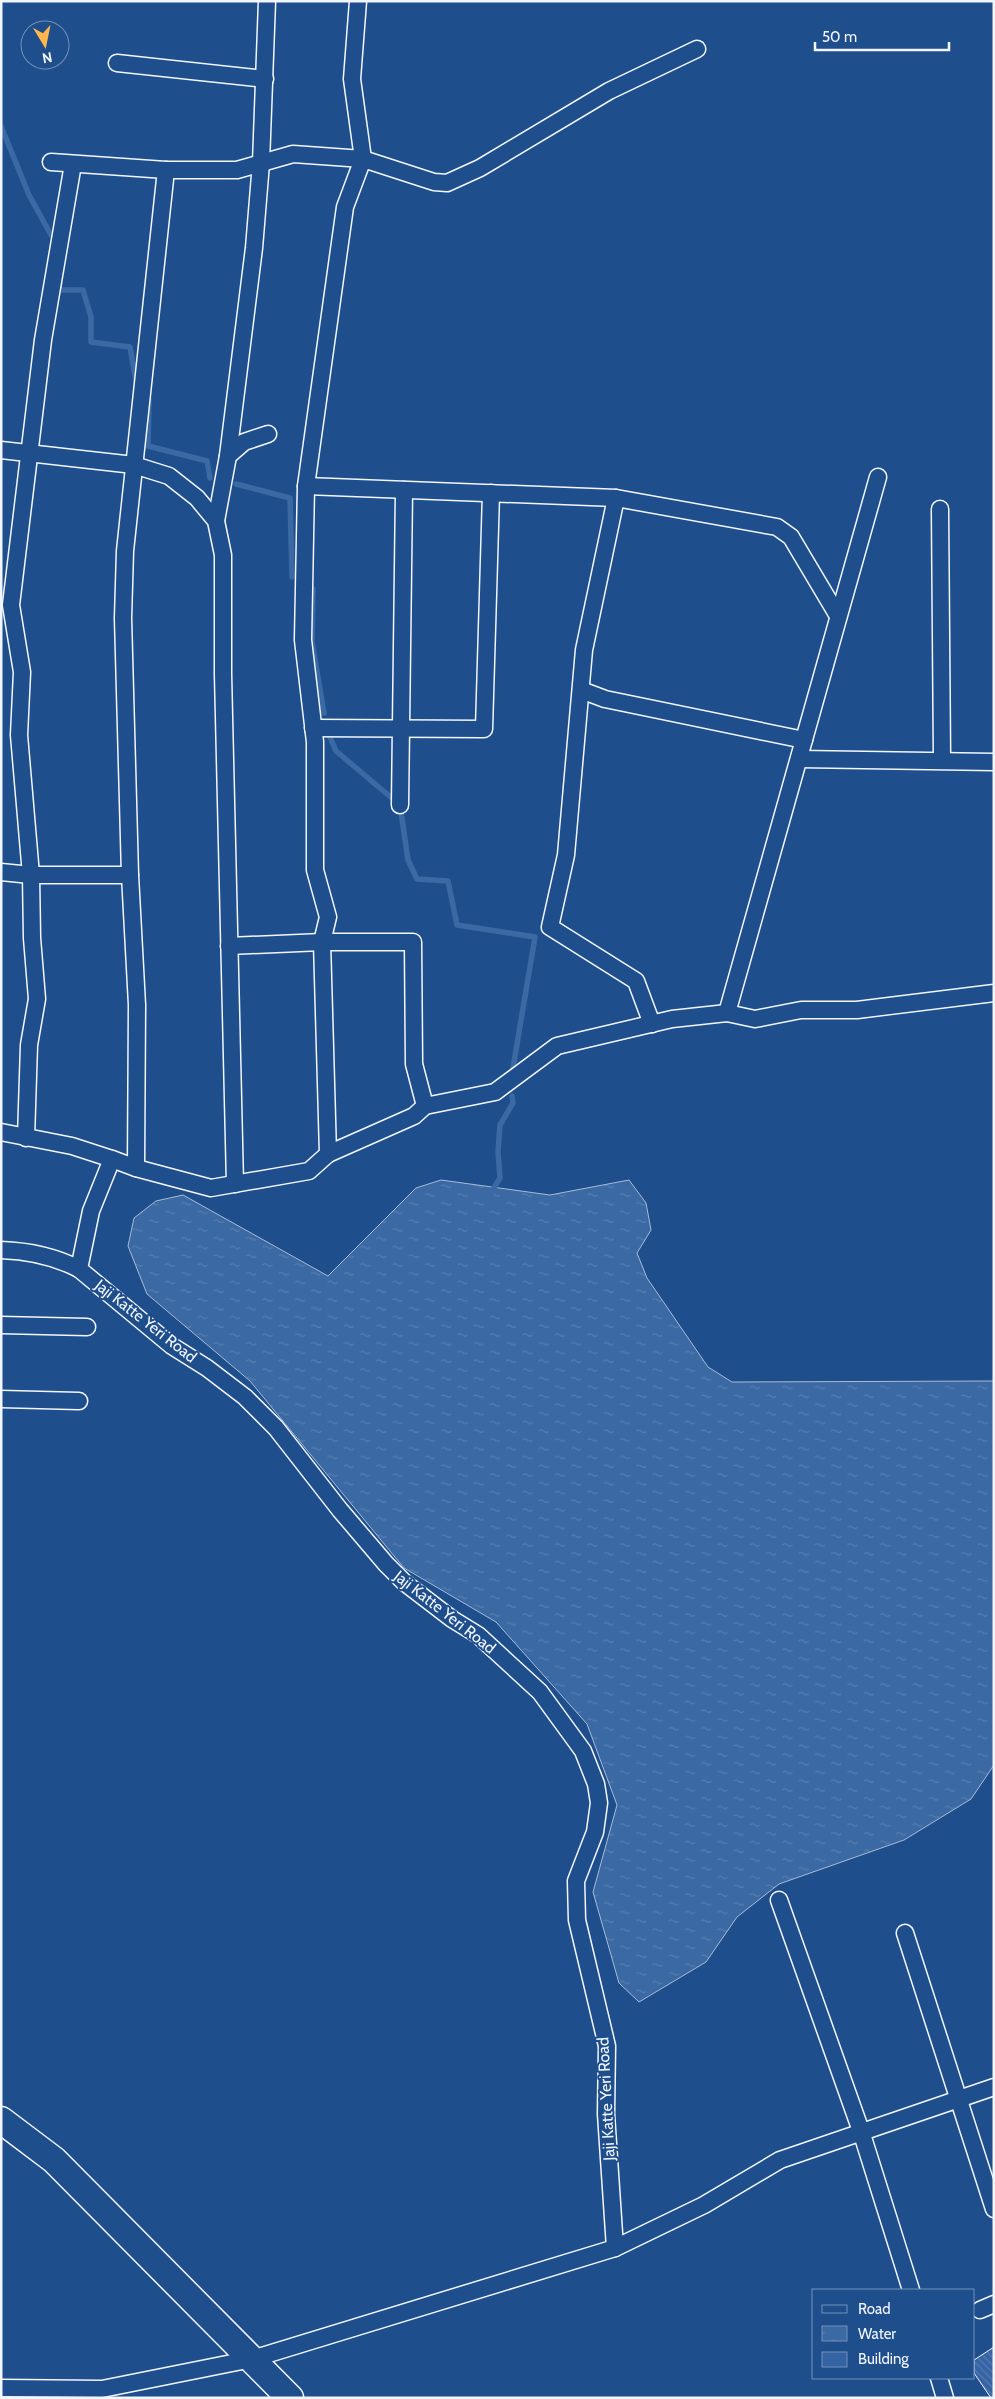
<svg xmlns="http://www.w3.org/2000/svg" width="995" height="2399" font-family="Cabin,sans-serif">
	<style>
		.water { fill: url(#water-ripples); stroke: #a8bbd7 }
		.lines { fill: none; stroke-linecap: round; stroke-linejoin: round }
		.stream { stroke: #3b69a3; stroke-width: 5.5 }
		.building { fill: url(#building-back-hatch); stroke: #f2f6ff }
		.minor-casing { stroke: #f2f6ff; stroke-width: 19 }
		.trunk-casing { stroke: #f2f6ff; stroke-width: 29 }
		.minor { stroke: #1f4e8c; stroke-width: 16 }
		.trunk { stroke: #1f4e8c; stroke-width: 26 }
		.labels { text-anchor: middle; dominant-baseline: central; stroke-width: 4; stroke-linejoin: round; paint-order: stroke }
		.street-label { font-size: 16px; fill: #f2f6ff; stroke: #1f4e8c }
	</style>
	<defs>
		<pattern id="water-ripples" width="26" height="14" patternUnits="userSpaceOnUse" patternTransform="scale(1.25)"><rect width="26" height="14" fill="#3b69a3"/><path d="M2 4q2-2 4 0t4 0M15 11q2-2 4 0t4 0" fill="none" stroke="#587fb1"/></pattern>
		<pattern id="building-back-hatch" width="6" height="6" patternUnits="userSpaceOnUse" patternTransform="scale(1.25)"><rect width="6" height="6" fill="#3563a3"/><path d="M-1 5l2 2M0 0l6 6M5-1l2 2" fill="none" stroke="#537ab1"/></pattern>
	</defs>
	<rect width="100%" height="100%" fill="#1f4e8c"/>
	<path class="water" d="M441,1180L550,1195L629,1180L646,1203L651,1230L637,1253L647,1278L708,1367L732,1382L994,1381V1765L971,1799L904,1840L779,1884L737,1917L706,1962L639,2002L619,1983L593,1892L617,1805L587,1724L496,1622L404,1568L250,1381L147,1294L128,1246L134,1218L156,1201L183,1195L328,1276L416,1188Z"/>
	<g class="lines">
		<g class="stream">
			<path d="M1,126L29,195L51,235"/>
			<path d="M60,284L59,290H83L91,317V342L130,347L136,381"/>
			<path d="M149,400L148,446L207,461L210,478"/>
			<path d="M236,484L290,498L292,577"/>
			<path d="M313,589L312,642L324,713"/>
			<path d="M327,730L336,751L400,805L408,860L417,879L448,881L457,925L535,937L512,1074"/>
			<path d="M491,1193L500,1178L498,1152L500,1125L513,1103L512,1096"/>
		</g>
	</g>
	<path class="building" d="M994,2347V2398H991L974,2373V2360Z"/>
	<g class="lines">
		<g class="minor-casing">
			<g id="minor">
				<path d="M117,63L265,79"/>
				<path d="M51,162L166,170H237L293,154L363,159L434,182L447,183L480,168L609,91L697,49"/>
				<path d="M1,450L134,465L169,476L197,498L216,521L223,555V674L235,1184"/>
				<path d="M228,456L254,248L261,163L267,1"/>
				<path d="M306,486L616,498L777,527L791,537L838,616"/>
				<path d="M616,498L584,650L566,855L550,927L636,981L652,1024"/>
				<path d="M940,509L942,760"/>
				<path d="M216,521L228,456L244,442L268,434"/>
				<path d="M581,690L605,699L804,740"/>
				<path d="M313,728L484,729L491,493"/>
				<path d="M799,759L994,762"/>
				<path d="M400,805L404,490"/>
				<path d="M1,872L31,875H130"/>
				<path d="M229,946L322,942H413L414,1064L425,1106"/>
				<path d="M727,1013L878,477"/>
				<path d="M1,1132L72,1146L112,1159L91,1211L79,1269L172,1346L207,1368L245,1397L276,1428L340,1510L386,1564L405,1583L452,1619L478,1635L540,1692L583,1751L596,1784L599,1803L595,1832L576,1881L577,1920L607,2046L606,2114L615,2248"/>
				<path d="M26,1138L29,1045L37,999L32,938L31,875L19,735L22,672L11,605L43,340L73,164"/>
				<path d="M328,1154L414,1116L425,1106L495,1092L557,1046L672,1019L727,1013L755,1019L801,1010H857L994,993"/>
				<path d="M112,1159L136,1168L211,1188L309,1171L328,1154L322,942L328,917L315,870V742L303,640L306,486L345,207L363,159L352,79L358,1"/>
				<path d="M136,1168L137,1005L130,875L123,618L125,551L166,170"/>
				<path d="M1,1250C29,1251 54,1256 79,1269"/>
				<path d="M1,1325L87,1327"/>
				<path d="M1,1399L79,1401"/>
				<path d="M779,1900L861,2131L911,2290"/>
				<path d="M905,1933L994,2209"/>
				<path d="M980,2310L994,2304"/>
				<path d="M939,2378L945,2398"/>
				<path d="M1,2388L102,2389L252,2359L615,2248L704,2205L780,2160L994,2087"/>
			</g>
		</g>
		<g class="trunk-casing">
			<path id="trunk" d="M1,2120L54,2160L290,2398"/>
		</g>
		<use href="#minor" class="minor"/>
		<use href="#trunk" class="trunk"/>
	</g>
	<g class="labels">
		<g class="street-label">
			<text transform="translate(146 1321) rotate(38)">Jaji Katte Yeri Road</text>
			<text transform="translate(445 1612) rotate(38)">Jaji Katte Yeri Road</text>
			<text transform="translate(606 2099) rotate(-93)">Jaji Katte Yeri Road</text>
		</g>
	</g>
	<rect width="995" height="2399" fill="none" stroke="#f2f6ff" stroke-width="5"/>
	<rect x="812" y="2289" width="162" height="90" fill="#1f4e8c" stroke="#7391ba"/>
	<rect x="822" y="2305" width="25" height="8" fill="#1f4e8c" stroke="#7391ba"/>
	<text x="858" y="2314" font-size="15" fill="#f2f6ff">Road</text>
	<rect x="822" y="2326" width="25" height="15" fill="url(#water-ripples)" stroke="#7391ba"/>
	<text x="858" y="2339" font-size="15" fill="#f2f6ff">Water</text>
	<rect x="822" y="2352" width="25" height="15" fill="#3563a3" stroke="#7391ba"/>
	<text x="858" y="2364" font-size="15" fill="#f2f6ff">Building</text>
	<g transform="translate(45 45) rotate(170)"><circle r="24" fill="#1f4e8c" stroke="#7391ba"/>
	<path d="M0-4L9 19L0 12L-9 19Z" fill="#ffb74d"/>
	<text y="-8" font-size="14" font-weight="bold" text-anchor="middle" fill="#f2f6ff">N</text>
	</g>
	<path d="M815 42v8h134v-8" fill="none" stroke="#f2f6ff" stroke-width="2.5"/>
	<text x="822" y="42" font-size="15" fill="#f2f6ff" stroke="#1f4e8c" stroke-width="4" paint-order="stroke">50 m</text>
</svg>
